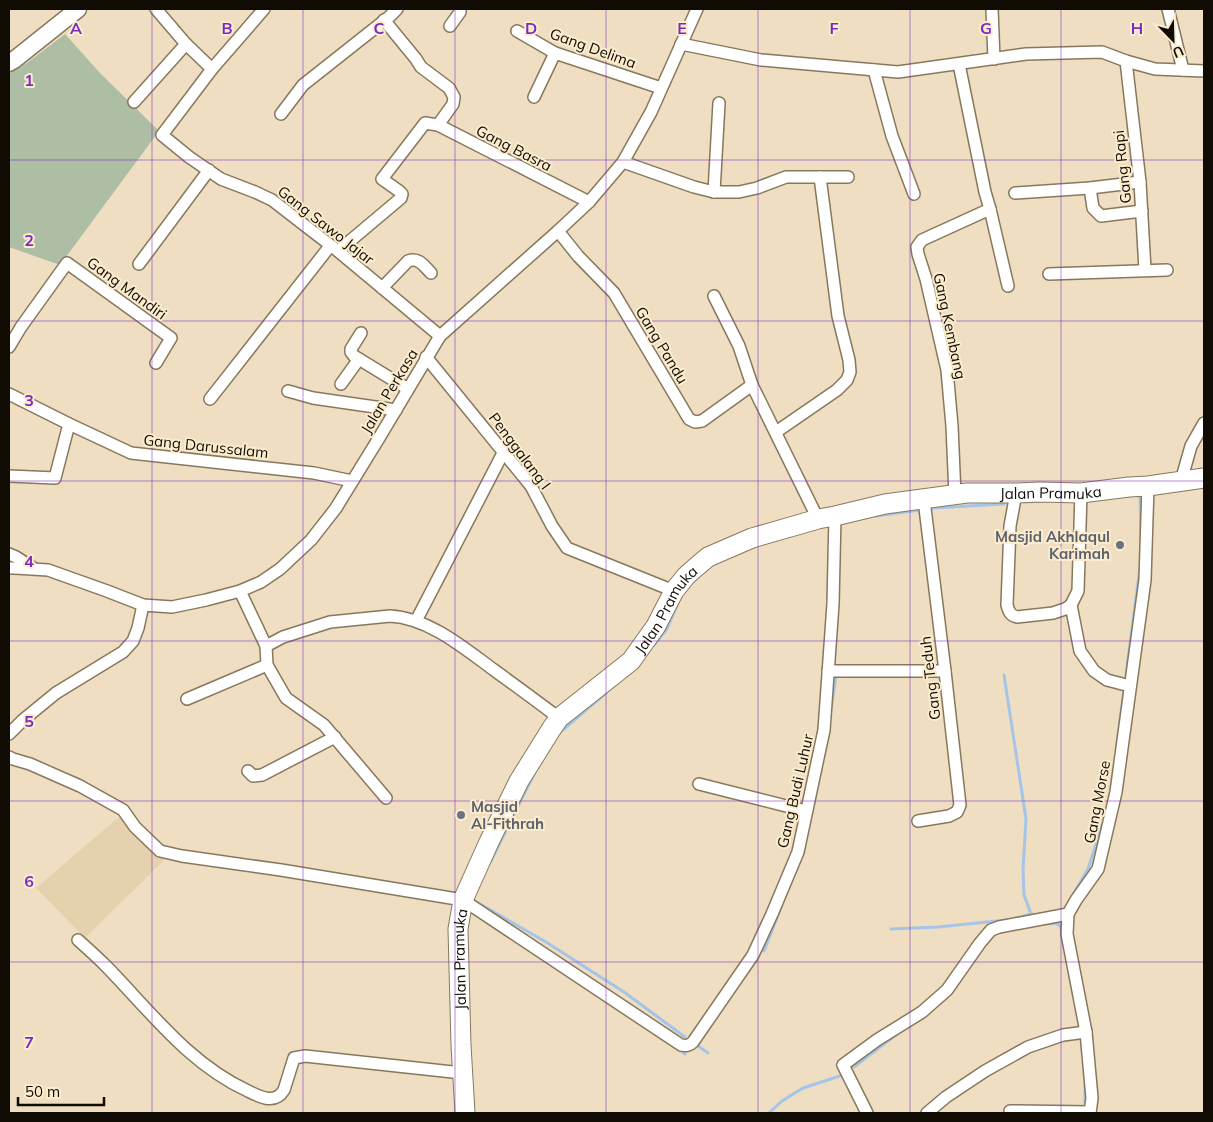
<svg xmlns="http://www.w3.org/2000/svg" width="1213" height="1122" font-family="Mulish,sans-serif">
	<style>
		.built { fill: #e5d1ad }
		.green { fill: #aebea4 }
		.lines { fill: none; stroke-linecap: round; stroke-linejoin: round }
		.stream { stroke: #a4c5e8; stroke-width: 3 }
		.street-casing { stroke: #87785d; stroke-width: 14 }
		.secondary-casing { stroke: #87785d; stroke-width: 19 }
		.primary-casing { stroke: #87785d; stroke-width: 21 }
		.street { stroke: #fff; stroke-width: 11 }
		.secondary { stroke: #fff; stroke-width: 16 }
		.primary { stroke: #fff; stroke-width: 19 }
		.grid { fill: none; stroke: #7b2cbf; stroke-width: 1; stroke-opacity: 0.55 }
		.worship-dot { fill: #6b7280; stroke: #fcecce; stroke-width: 2 }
		.labels { text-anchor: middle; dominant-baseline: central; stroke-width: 4; stroke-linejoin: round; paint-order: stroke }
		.street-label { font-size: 15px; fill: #100b03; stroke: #fcecce }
		.worship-label { font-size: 15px; font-weight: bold; fill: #5b616d; stroke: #fcecce; text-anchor: end }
		.grid-label { font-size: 16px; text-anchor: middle; font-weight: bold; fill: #7b2cbf; stroke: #fcecce; stroke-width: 4; stroke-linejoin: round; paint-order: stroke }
	</style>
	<rect width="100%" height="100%" fill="#efdec1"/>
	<path class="built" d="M119,817L166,858L85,938L36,888Z"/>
	<path class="green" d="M65,34L100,73L159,131L60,265L9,247V74L27,63Z"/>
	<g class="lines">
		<g class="stream">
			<path d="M1137,496L1140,495L1141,541"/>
			<path d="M1024,502L1043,501"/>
			<path d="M933,508L1004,504"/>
			<path d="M919,510L921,518"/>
			<path d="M876,516L920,510"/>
			<path d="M654,645L667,629L677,605"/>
			<path d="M1004,675L1026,819L1023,870L1024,895L1031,914"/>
			<path d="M1126,675L1140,567"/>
			<path d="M831,710L836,675"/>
			<path d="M557,735L607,692"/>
			<path d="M1117,744L1124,690"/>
			<path d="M809,826L817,788"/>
			<path d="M491,861L535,772"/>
			<path d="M1071,898L1088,869L1103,823"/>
			<path d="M473,900L546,942L624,992L685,1037"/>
			<path d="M1016,918L1031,914L1039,915"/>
			<path d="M1046,924L1056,923L1061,927L1062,935"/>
			<path d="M891,929L938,927L1007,920"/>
			<path d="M764,951L782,905"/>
			<path d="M694,1043L708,1053"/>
			<path d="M679,1049L685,1054"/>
			<path d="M854,1067L897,1034"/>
			<path d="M1085,1103V1083"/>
			<path d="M769,1113L782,1101L803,1088L843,1075"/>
		</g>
		<g class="street-casing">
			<g id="street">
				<path d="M156,9L186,44L212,69"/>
				<path d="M264,9L212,69L162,135L189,157L221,179L255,192L272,200L338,251L440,336"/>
				<path d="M992,9L994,59"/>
				<path d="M1168,9L1183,70"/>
				<path d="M384,20L416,59L421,67L449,88L454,97L453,104L438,125"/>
				<path d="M450,26L460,12V9"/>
				<path d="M517,31L555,53L661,88"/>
				<path d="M681,44L761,60L898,72L1026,54L1102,52L1126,61L1155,69L1204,71"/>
				<path d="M1126,61L1140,182L1145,270"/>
				<path d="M959,64L985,192L990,209L1008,286"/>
				<path d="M874,70L892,136L914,194"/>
				<path d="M534,97L555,53"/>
				<path d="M134,102L186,44"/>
				<path d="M281,114L303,85L389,17L397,9"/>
				<path d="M623,162L694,187L714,192H739L757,188L786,177H848"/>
				<path d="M1090,188L1093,208L1101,216L1142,211"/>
				<path d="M714,192L719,103"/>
				<path d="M1015,193L1090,188L1140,182"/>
				<path d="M558,231L578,256L614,293L689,419L695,422L702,421L752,385"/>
				<path d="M338,251L401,198L402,194L399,191L382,179L425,123L438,125L589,202"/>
				<path d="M139,264L209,170"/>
				<path d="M1049,274L1167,270"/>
				<path d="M382,288L408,261C419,257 424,266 431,273"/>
				<path d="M714,296L739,346L752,385L818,519"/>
				<path d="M361,333L351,349V352L354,356L408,389"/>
				<path d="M9,347L21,327L67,263L171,338L156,363"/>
				<path d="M426,357L531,486L552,526L567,548L674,591"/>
				<path d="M341,384L359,359"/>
				<path d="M288,391L313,398L396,410"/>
				<path d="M9,394L69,424L131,453L314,473L352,481"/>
				<path d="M210,399L330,246"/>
				<path d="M776,432L837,390L847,380L850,372L849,360L838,316L820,177"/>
				<path d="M9,476L55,478L69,424"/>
				<path d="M1181,481L1191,446L1204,423"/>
				<path d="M1016,493L1010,526L1007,605C1009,612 1010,615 1017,617L1053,613L1065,609L1071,605L1078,591L1081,493"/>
				<path d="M955,495L952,426L947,370L926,279L918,254L917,247L922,240L990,209"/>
				<path d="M9,554L16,557L33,568"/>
				<path d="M9,568H15L48,570L107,591L143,605L172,607L206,600L240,591L261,582L280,569L311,540L336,508L379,438L440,336L558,231L589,202L623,162L651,112L697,9"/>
				<path d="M240,591L266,646L267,665L286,698L324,725L386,798"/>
				<path d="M1071,605L1080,651L1094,671L1107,680L1130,686"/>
				<path d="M416,621L503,453"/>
				<path d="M266,646L283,637L330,622L390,616C429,618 464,648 494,670C516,686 538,702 559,718"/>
				<path d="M828,671H945"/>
				<path d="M187,699L267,665"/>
				<path d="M9,734L23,720L56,693L123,652L133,641L138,628L143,605"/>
				<path d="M9,757L13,759L30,764L80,786L123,810L135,827L160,851L182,856L281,870L463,900L681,1045C686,1046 689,1046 693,1042L753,955L772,914L798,852L824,730L833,604L835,516"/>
				<path d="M248,771L253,776L262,775L335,737"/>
				<path d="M699,784L806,811"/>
				<path d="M918,821L949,816L957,812L960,805L945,671L924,500"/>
				<path d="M78,940C87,948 97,957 106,966C150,1011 189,1064 248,1091C260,1097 275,1105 284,1090L294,1058L305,1056L462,1073"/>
				<path d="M1010,1111L1090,1112"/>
				<path d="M867,1113L843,1065L877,1040L922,1012L947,990L980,943L991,930L999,927L1068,914"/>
				<path d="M927,1113L946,1097L985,1071L1028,1047L1063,1035L1086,1032"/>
				<path d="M1090,1113L1092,1098L1086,1032L1067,934L1068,914L1076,900L1098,869L1116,792L1145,580L1148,486"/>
			</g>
		</g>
		<g class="secondary-casing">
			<path id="secondary" d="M9,63L14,60L78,9"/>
		</g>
		<g class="primary-casing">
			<g id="primary">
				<path id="s1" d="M465,1113L461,1045L458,929L463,900L489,842L519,781L552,728L559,718L631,661L656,626L674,591L686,576L695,568L708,557L752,538L818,519L835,516L885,504L967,493H1016L1040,492L1081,493L1129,487L1148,486L1204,478"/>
			</g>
		</g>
		<use href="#street" class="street"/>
		<use href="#secondary" class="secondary"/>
		<use href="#primary" class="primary"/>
	</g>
	<path class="grid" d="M152,9V1113M303,9V1113M455,9V1113M606,9V1113M758,9V1113M910,9V1113M1061,9V1113M9,160H1204M9,321H1204M9,481H1204M9,641H1204M9,801H1204M9,962H1204"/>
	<g class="worship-dot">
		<circle cx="1120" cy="545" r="5"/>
		<circle cx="461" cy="815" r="5"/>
	</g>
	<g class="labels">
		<g class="street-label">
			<text transform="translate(593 48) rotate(20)">Gang Delima</text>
			<text transform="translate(514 148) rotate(27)">Gang Basra</text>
			<text transform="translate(1122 167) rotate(-96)">Gang Rapi</text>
			<text transform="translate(326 225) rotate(38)">Gang Sawo Jajar</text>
			<text transform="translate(127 288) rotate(36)">Gang Mandiri</text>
			<text transform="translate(950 326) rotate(78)">Gang Kembang</text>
			<text transform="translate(662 345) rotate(59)">Gang Pandu</text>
			<text transform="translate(389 391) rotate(-59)">Jalan Perkasa</text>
			<text transform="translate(206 446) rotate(6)">Gang Darussalam</text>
			<text transform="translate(520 451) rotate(53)">Penggalang I</text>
			<text stroke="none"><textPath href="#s1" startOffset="994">Jalan Pramuka</textPath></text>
			<text stroke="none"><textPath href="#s1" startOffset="574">Jalan Pramuka</textPath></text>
			<text transform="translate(930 678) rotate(-97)">Gang Teduh</text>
			<text transform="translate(795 791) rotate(-77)">Gang Budi Luhur</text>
			<text transform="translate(1097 802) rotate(-79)">Gang Morse</text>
			<text stroke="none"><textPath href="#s1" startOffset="154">Jalan Pramuka</textPath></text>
		</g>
		<g class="worship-label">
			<text x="1110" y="536">Masjid Akhlaqul<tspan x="1110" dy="17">Karimah</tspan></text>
			<text x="471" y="806" text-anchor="start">Masjid<tspan x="471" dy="17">Al-Fithrah</tspan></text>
		</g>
	</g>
	<g class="grid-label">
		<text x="76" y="34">A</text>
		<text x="227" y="34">B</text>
		<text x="379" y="34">C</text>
		<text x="531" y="34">D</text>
		<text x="682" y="34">E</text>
		<text x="834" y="34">F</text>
		<text x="986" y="34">G</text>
		<text x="1137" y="34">H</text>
		<text x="29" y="86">1</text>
		<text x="29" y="246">2</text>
		<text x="29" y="406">3</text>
		<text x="29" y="567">4</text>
		<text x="29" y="727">5</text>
		<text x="29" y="887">6</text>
		<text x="29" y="1048">7</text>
	</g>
	<rect width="1213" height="1122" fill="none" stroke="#100b03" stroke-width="20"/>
	<g transform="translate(1173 40) rotate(157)" stroke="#fcecce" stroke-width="4" paint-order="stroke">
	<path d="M0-4L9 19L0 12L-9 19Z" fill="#100b03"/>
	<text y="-8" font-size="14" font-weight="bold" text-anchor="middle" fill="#100b03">U</text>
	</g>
	<path d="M18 1097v8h86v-8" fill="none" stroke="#100b03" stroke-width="2.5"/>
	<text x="25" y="1097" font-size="15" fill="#100b03" stroke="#fcecce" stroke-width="4" paint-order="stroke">50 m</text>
</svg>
